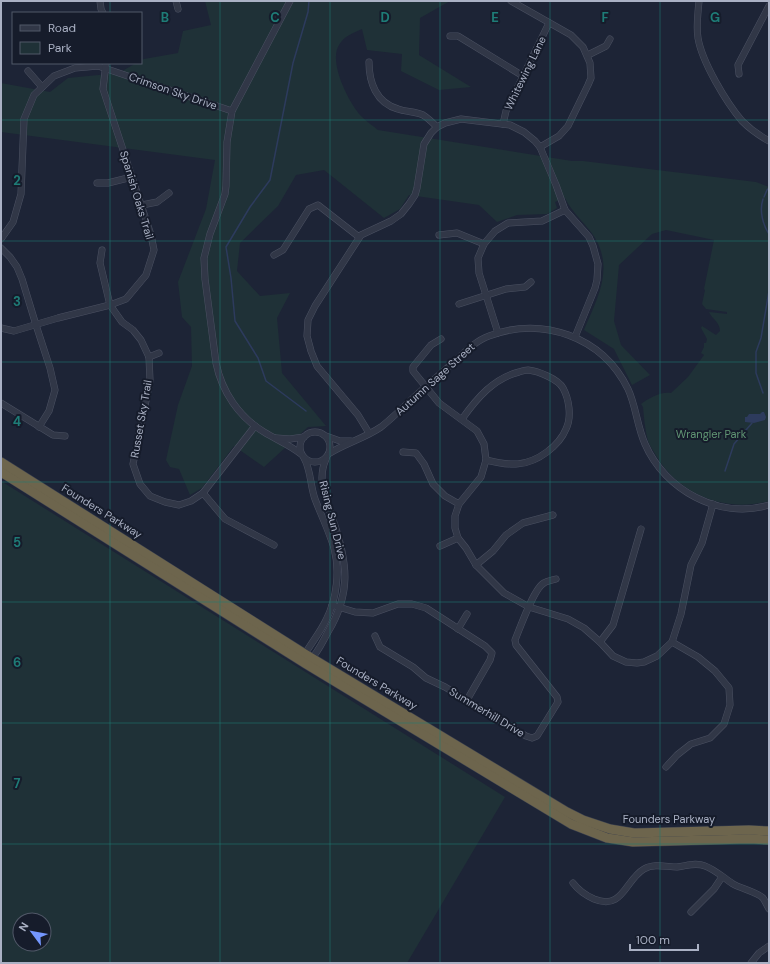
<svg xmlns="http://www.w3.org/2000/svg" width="770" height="964" font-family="'DM Sans',sans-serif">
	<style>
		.green { fill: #1f3137; fill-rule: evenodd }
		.water { fill: #2d3b5d }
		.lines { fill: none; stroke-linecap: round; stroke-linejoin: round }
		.stream { stroke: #2d3b5d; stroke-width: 1.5 }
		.minor-casing { stroke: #4b5162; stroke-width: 7 }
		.highway-casing { stroke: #383e4e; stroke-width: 10 }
		.minor { stroke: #313747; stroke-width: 6 }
		.highway { stroke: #6d654d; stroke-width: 9 }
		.grid { fill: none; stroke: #1e7c77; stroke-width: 1; stroke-opacity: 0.55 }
		.labels { text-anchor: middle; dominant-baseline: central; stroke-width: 4; stroke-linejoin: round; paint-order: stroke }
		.street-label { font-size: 11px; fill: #aab1c4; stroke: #161c2b }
		.park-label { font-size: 11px; fill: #619674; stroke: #161c2b }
		.grid-label { font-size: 13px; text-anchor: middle; font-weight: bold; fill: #1e7c77; stroke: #161c2b; stroke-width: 4; stroke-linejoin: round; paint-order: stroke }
	</style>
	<rect width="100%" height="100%" fill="#1d2436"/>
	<g class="green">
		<path d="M205,1H450L420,18L419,55L471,87L439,90L401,71L402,54L367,50L362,29C353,33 344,36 339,45C328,62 349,103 361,116C366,121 373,126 378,130L572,161H583L756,182L769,187V501C726,513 680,495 657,457C654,452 650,446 648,441C645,430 644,418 643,407L641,404C649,398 661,391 671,393L688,377L704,355L701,353L704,347V343H706L707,339L701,328L702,326L716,335L720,331C720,322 712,319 709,312L727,314V312L706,309L702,304L705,290L704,289L714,240L666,230L652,234L619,265L614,321L621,345L650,375L632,385L614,349L584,330C598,297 616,266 591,232C582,220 571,211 565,198L555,202L557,208L547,214L517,215L497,222L479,205L409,195L400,209L384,218L324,170L296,175L278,206L240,243L237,271L260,296L290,293L277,318L282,373L326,426L308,427L264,467L234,446L202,488L190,495L179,469L170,467L166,460L178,405L192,366L191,327L182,317L178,282L206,209L215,160L1,132V83L50,92L68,78L119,73L136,63H141V60L144,59L178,53L183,31L211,25Z"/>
		<path d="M1,481L505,797L407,963H1ZM20,920H44V944H20Z"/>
	</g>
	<path class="water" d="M762,412H764L766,417L765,420L754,423L745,422V417H747L749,414H760Z"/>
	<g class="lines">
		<g class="stream">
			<path d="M764,197L767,190L769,188"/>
			<path d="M763,199C759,211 763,225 769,234"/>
			<path d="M763,393L756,373V352L761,338L769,291"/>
			<path d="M306,411L266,381L258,358L235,321L231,278L226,247L250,207L270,180L293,63L308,12L309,1"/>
			<path d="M725,471L734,444L752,423"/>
		</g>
		<g class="minor-casing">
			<g id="minor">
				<path d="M100,1L101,9L103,13"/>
				<path d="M176,1L178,9"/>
				<path d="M290,1L232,111L227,142L226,186L225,194L210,234L204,258L205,279L216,363C222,392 239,417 264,432C277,440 290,445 301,454"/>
				<path d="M511,1L571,35L583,47L590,63L591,78L588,85L568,126L559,136L540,147"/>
				<path d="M699,1C698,13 696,26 698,38C702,62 726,102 742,121C750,129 760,136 769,141"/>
				<path d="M450,36H458L523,76"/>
				<path d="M588,55L606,46L610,39"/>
				<path d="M369,62C369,82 376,103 398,109C406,112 415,111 423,115C428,118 433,123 437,127"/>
				<path d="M28,71L42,87"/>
				<path d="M739,74L738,65L769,6"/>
				<path d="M503,124L506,111L549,23"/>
				<path d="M97,183H108L132,177"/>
				<path d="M142,205L157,202L169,193"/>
				<path d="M439,235L457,233L484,244"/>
				<path d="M1,239L13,222L21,194L24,119L34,95L54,76L75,68L98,66L232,111"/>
				<path d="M1,248L10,257L17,267L22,279L36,325L50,368L55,390L49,411L39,427"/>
				<path d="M102,250L100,263L110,305L122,322L133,330L141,340L149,357L150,381L133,464L140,484L150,496L165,502L179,505L191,501L203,493L255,426"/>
				<path d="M274,255L283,250L309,209L318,205L359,237"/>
				<path d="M459,304L506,289L525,287L531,282"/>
				<path d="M1,328L14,331L58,318L110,305L126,299L146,275L154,250L151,235L103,89L106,63"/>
				<path d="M498,333L479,273L478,258L484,244L495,231L508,223L542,221L565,210"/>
				<path d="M441,339L431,345L413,367V371L439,403L477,431L484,444L486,460L481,477L459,504L455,516V528L458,538L466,548L476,565L504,593L529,607L568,619L584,628L600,642L613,656L626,662L637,663L644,662L657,656L672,642L681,614L691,565L702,543L713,504"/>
				<path d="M149,357L159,353"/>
				<path d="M1,403L53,435L65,436"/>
				<path d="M462,419C477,398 494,378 519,372C522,371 526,370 528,370C538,371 558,379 563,388C569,399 572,417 566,429C562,439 555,446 547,452C527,467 510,466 486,460"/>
				<circle cx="315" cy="447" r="15"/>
				<path d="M369,433L358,415L317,366L311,351L307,336L308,320L315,306L361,235L391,221L401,214L409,204L415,195L417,188L424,144L431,133L437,127L445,123L461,119L510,125L524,132L535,141L540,147L556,185L565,210L589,237L593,246L598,264L597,280L595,288L575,337"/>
				<path d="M326,436L340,441H351"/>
				<path d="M276,438L290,439L304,437"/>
				<path d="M403,452L416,453L424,464L433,484L445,496L459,504"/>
				<path d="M330,453C346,443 365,438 381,427C390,420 399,411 408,403C423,389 438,376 453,363C464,353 475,341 489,336C542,316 602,336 628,389C636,406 637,426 645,444C665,490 719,520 769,505"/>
				<path d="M304,458C311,470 310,485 315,499C321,515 329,531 334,548C340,570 337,599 326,620C321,631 312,642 305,654L306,657"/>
				<path d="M203,493L225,519L274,545"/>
				<path d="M440,546L458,538"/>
				<path d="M476,565L493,551L506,535L523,523L553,515"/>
				<path d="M332,605L355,612L373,613L398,604H412L426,608L485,646L492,653L490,660L467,700"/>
				<path d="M458,629L467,614"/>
				<path d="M375,636L380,647L413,667L426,678L445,687L526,736L532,738L537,736L558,702L557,697L516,645L515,640C520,628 534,588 544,583C547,581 553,580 556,579"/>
				<path d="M600,642L613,625L641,529"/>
				<path d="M310,660C318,653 323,641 328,632C351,594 348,564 334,523C327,502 316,481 326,459"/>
				<path d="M666,767L677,755L691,744L710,738L724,724L730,705L729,688L715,671L698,657L672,642"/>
				<path d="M573,883C579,891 585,895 594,899C623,911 625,880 644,869C654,863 667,867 677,867C687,866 695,862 705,866C714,869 724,878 733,884C740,888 759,893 763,898C765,901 767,905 769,909"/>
				<path d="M691,912L714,889L722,877"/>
				<path d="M751,963L759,953L769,946"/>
			</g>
		</g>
		<g class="highway-casing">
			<g id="highway">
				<path d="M1,462L305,654L567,812L583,820L610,829L634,833L749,830L769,831"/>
				<path d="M1,472L306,664L571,824L607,838L633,842L749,839L769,840"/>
			</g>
		</g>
		<use href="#minor" class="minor"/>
		<use href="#highway" class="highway"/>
	</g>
	<path class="grid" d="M110,1V13M220,1V963M330,1V963M440,1V963M550,1V963M660,1V963M110,63V963M1,120H769M1,241H769M1,362H769M1,482H769M1,602H769M1,723H769M1,844H769"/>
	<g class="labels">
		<g class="street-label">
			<text transform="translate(525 73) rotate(-64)">Whitewing Lane</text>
			<text transform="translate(173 91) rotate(19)">Crimson Sky Drive</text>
			<text transform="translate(137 195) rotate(73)">Spanish Oaks Trail</text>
			<text transform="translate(435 379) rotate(-42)">Autumn Sage Street</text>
			<text transform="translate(141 419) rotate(-80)">Russet Sky Trail</text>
			<text transform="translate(102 511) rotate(32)">Founders Parkway</text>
			<text transform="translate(333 520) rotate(76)">Rising Sun Drive</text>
			<text transform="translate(377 683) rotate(31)">Founders Parkway</text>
			<text transform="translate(487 712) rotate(31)">Summerhill Drive</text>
			<text x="669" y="819">Founders Parkway</text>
		</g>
		<g class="park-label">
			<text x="711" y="434">Wrangler Park</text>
		</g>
	</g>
	<g class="grid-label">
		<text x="165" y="22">B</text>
		<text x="275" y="22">C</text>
		<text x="385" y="22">D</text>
		<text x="495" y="22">E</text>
		<text x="605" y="22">F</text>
		<text x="715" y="22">G</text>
		<text x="17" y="185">2</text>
		<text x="17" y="306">3</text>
		<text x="17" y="426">4</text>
		<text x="17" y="547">5</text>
		<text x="17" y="667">6</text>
		<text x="17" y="788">7</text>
	</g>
	<rect width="770" height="964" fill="none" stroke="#aab1c4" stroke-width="4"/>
	<rect x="12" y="12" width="130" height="52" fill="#161c2b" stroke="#515868"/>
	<rect x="20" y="25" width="20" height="6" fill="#313747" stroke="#515868"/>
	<text x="48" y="32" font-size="12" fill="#aab1c4">Road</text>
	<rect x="20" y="42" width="20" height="12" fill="#1f3137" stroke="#515868"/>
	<text x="48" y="52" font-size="12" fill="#aab1c4">Park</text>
	<g transform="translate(32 932) rotate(302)"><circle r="19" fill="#161c2b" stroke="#515868"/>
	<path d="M0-3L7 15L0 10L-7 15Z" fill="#7497ff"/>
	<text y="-6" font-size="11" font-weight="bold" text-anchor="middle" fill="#aab1c4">N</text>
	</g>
	<path d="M630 944v6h68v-6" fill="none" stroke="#aab1c4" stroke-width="2"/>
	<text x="636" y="944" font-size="12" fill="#aab1c4" stroke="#161c2b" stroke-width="3" paint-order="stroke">100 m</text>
</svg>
